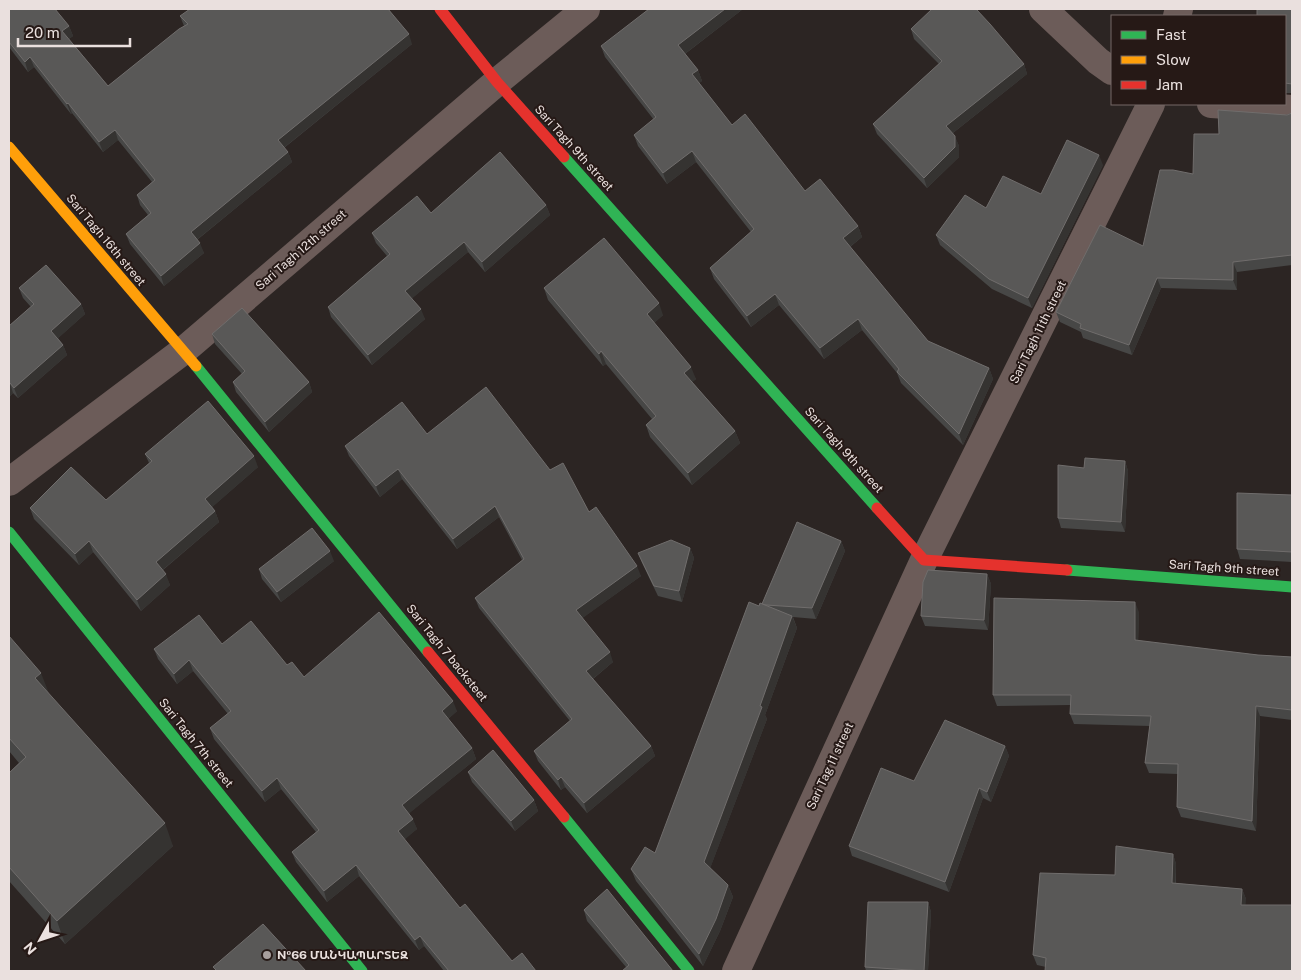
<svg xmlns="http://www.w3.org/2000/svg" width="1301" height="980" font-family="'Public Sans','Noto Sans Armenian',sans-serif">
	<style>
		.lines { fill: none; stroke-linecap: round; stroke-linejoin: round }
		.street { stroke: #6c5c59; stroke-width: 28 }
		.fast { stroke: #30b455; stroke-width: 11 }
		.slow { stroke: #ff9f0a; stroke-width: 11 }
		.jam { stroke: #e5322d; stroke-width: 11 }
		.wall { fill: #474746 }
		.shaded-wall { fill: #353331 }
		.building { fill: #595857; stroke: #706d6c }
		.poi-dot { fill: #a89f9d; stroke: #261916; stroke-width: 2 }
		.labels { text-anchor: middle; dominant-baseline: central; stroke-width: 4; stroke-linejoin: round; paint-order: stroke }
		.street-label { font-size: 12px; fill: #eae0de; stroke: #261916 }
		.poi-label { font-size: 12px; font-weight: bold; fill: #eae0de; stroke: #261916; text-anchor: start }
	</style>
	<rect width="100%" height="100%" fill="#2c2523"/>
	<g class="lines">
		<g class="street">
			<path d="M1043,9L1098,61L1112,71"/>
			<path d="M1177,16L1179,9"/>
			<path d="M1211,104L1292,109"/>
			<path d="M9,482L183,351L497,82L586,9"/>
			<path d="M736,971L924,560L1151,104"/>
		</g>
		<g class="fast">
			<path d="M564,157L877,508"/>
			<path d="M196,366L428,652"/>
			<path d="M9,532L362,971"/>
			<path d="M1067,570L1292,587"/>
			<path d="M564,817L689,971"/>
		</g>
		<path class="slow" d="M9,147L196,366"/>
		<g class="jam">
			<path d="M440,9L497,82L564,157"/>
			<path d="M877,508L924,560L1067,570"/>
			<path d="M428,652L564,817"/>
		</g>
	</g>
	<g class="wall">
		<path d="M9,9L69,26L73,36L69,39L108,86L184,26L180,16L412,44L284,148L288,152L292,162L197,240L204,253L164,286L130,244L126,234L148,215L140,205L137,195L152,182L118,140L103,152L72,113L71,114L34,67L28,72L9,47Z"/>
		<path d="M743,9L685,54L698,70L702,81L699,83L732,125L805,191L858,226L862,237L850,247L928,341L989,368L993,379L963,445L901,383L897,373L862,330L824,359L779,305L751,327L714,279L710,268L751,232L696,162L667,184L638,146L634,135L654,120L605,57L601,46Z"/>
		<path d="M1292,9V93H1285V16Z"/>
		<path d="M911,29L1024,64L1027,74L953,133L959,146V157L927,188L877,134L873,124L939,64L914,39Z"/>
		<path d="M1292,113V265L1237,272V290L1161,288L1132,355L1083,338L1081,332L1060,322L1056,312L1143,246L1193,174L1219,134Z"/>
		<path d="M1103,165L1032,308L992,289L940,245L936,235L986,208L1041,194Z"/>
		<path d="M546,205L550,215L485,272L468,252L412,298L425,319L372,365L331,317L328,307L387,256L376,243L372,233L431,213Z"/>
		<path d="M19,288L81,304L85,314L58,338L63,345L67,355L18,398L13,393L9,397V326L31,307L23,298Z"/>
		<path d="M544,288L663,315L654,323L696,379L692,382L735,431L740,443L692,485L650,437L646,425L652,419L606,364L603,366L548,300Z"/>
		<path d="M212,334L309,382L312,392L269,432L236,392L233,382L242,374L215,344Z"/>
		<path d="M427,434L550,470L589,512L641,576L582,618L613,662L593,679L651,746L655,756L587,813L565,787L561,790L538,761L534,751L570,721L479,608L475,598L522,560L499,517L457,549L402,479L380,497L349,456L345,446Z"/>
		<path d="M145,454L258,467L212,507L215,511L219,522L163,570L170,585L141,611L93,552L79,565L34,519L30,508L106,500L149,463Z"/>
		<path d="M1125,461L1128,471L1125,532L1061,528L1058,518L1084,468Z"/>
		<path d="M1292,495V562L1240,559L1237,549Z"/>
		<path d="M841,541L845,551L816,619L793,617L797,628L765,715L767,719L710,868L728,885L733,897L720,931L703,966L636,881L631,869L655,853L759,606Z"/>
		<path d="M690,548L694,558L682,602L658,596L642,563L638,553Z"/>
		<path d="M334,561L281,602L262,579L259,569Z"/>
		<path d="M987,574L991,584L988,630L925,626L921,616Z"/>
		<path d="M1139,612L1138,641L1258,655L1292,657V720L1260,716L1256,831L1181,817L1177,807L1178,774L1149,773L1145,763L1150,726L1074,724L1070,714L1071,705L997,706L993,695Z"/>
		<path d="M9,636L49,695L173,846L65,944L9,881V773L19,763L9,751Z"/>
		<path d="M222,644L287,665L304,677L457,711L448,719L472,748L476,759L409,813L417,829L404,839L460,908L512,961L536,971H444L424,946L419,950L359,876L327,902L296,862L292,852L316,832L281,789L265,802L214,739L210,728L228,714L193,671L177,684L158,659L154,649Z"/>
		<path d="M1005,746L1009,756L991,802L983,798L949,892L852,856L849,846Z"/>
		<path d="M468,772L534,800L538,811L515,831L472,782Z"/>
		<path d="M1173,854L1176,864V883L1242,889L1246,899L1046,967L1037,965L1033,955L1115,875Z"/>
		<path d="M928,902L931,912L928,971H866L865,967Z"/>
		<path d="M584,910L673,971L626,967L587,921Z"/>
	</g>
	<g class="shaded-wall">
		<path d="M725,9H743L682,56L678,45Z"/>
		<path d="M69,26L73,36L66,41L62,31Z"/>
		<path d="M409,34L412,44L281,150L278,140Z"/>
		<path d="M30,57L34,67L28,72L25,62Z"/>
		<path d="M1024,64L1027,74L949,136L946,126Z"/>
		<path d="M698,70L702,81L696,85L692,74Z"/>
		<path d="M68,103L72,113L71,114L67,104Z"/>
		<path d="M115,130L118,140L103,152L99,142Z"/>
		<path d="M955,136L959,146V157L927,188L924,178Z"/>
		<path d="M692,151L696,162L667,184L663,173Z"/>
		<path d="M288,152L292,162L194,242L191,232Z"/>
		<path d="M1099,155L1103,165L1032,308L1028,298Z"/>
		<path d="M546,205L550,215L485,272L482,262Z"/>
		<path d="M858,226L862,237L847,249L843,238Z"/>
		<path d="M464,242L468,252L409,301L405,291Z"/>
		<path d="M200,243L204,253L164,286L161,276Z"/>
		<path d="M1233,262L1237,272V290L1233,280Z"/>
		<path d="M1157,278L1161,288L1132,355L1129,345Z"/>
		<path d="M775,294L779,305L751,327L747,316Z"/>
		<path d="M659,303L663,315L651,326L647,314Z"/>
		<path d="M81,304L85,314L55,341L51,331Z"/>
		<path d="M421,309L425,319L372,365L368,355Z"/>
		<path d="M858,319L862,330L824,359L820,348Z"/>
		<path d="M63,345L67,355L18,398L14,388Z"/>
		<path d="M601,351L606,364L603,366L599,354Z"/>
		<path d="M691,367L696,379L689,385L684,373Z"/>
		<path d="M989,368L993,379L963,445L959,434Z"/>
		<path d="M309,382L312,392L269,432L265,422Z"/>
		<path d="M10,383L13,393L9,397V384Z"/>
		<path d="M735,431L740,443L692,485L688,473Z"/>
		<path d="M254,456L258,467L209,510L205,499Z"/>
		<path d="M1125,461L1128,471L1125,532L1121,522Z"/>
		<path d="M398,469L402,479L380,497L376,486Z"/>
		<path d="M495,506L499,517L457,549L453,539Z"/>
		<path d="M215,511L219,522L160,572L156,562Z"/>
		<path d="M89,541L93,552L79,565L75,554Z"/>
		<path d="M841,541L845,551L816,619L812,608Z"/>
		<path d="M690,548L694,558L682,602L679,591Z"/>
		<path d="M330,551L334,561L281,602L277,592Z"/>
		<path d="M637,566L641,576L580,620L576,610Z"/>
		<path d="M166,574L170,585L141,611L137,600Z"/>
		<path d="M987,574L991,584L988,630L984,620Z"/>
		<path d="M1135,602L1139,612L1138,651L1135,640Z"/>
		<path d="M792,616L797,628L765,715L767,719L708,874L704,862Z"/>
		<path d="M610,652L613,662L590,681L586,671Z"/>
		<path d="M189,660L193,671L177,684L174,674Z"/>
		<path d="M41,673L50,696L35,678Z"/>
		<path d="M453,701L457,711L446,721L442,711Z"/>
		<path d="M1256,706L1260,716L1256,831L1252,821Z"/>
		<path d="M651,746L655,756L587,813L584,803Z"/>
		<path d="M1005,746L1009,756L991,802L987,792Z"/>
		<path d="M472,748L476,759L406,816L402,805Z"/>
		<path d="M561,777L565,787L561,790L558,780Z"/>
		<path d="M277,778L281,789L265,802L262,791Z"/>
		<path d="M979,788L983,798L949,892L945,882Z"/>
		<path d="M534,800L538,811L515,831L511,821Z"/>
		<path d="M413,819L417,829L402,842L398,831Z"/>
		<path d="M165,823L173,846L65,944L57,921Z"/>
		<path d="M1173,854L1176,864L1175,893L1172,883Z"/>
		<path d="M356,865L359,876L327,902L324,891Z"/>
		<path d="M728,885L733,897L720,931L703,966L699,954Z"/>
		<path d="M1242,889L1246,899L1245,915L1241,905Z"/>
		<path d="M928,902L931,912L928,971H924Z"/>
		<path d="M420,936L424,946L419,950L415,940Z"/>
	</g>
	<g class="building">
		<path d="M9,9H55L69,26L62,31L108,86L179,29L188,24L180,16L190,9H388L409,34L278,140L288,152L191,232L200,243L161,276L126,234L151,213L137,195L155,180L115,130L99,142L68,103L67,104L30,57L25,62L9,42Z"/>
		<path d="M649,9H725L678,45L698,70L692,74L732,125L745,114L805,191L820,179L858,226L843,238L928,341L989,368L959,434L897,372L899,369L858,319L820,348L775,294L747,316L710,268L754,229L692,151L663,173L634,135L656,117L601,46Z"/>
		<path d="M932,9H976L990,24L1024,64L946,126L955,136V147L924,178L873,124L942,61L911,29Z"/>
		<path d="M1257,9H1292V84L1285,83V16H1257Z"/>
		<path d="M1218,110L1287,115L1292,113V255L1233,262V280L1157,278L1129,345L1080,328L1081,324L1056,312L1100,225L1143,246L1160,170H1173L1193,174L1194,134H1219Z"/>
		<path d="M1067,140L1099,155L1028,298L989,279L936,235L965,195L986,208L1003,176L1041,194Z"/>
		<path d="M500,152L546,205L482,262L464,242L405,291L421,309L368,355L328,307L390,254L372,233L417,196L431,213Z"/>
		<path d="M604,238L659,303L647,314L691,367L684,373L735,431L688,473L646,425L656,416L601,351L599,354L544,288Z"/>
		<path d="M46,265L81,304L51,331L63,345L14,388L10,383L9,384V326L34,304L19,288Z"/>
		<path d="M242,308L309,382L265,422L233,382L245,371L212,334Z"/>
		<path d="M486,387L550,470L563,463L589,512L596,507L637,566L576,610L610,652L586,671L651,746L584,803L561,777L558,780L534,751L572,719L475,598L524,559L495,506L453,539L398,469L376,486L345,446L402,402L427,434Z"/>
		<path d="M208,401L254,456L205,499L215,511L156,562L166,574L137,600L89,541L75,554L30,508L71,467L106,500L152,461L145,454Z"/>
		<path d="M1085,458L1125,461L1121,522L1058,518V465L1084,468Z"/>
		<path d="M1237,493L1292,495V552L1237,549Z"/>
		<path d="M797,522L841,541L812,608L766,605L762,604Z"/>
		<path d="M312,528L330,551L277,592L259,569Z"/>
		<path d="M671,540L690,548L679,591L654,586L638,553Z"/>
		<path d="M928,570L987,574L984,620L921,616L923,582Z"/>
		<path d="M994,598L1135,602V640L1258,655L1292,657V710L1256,706L1252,821L1177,807L1178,764L1145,763L1151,716L1070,714L1071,695H993Z"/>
		<path d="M749,602L759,606L760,603L792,616L760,706L762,707L704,862L728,885L716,919L699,954L631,869L645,847L655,853Z"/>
		<path d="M379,612L453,701L442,711L472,748L402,805L413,819L398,831L460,908L465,904L512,961L522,953L536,971H449L420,936L415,940L356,865L324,891L292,852L319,830L277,778L262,791L210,728L231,711L189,660L174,674L154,649L199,615L222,644L251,621L287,665L292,662L304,677Z"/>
		<path d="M9,636L41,673L35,678L165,823L57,921L9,867V773L26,757L9,738Z"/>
		<path d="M945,720L1005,746L987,792L979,788L945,882L849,846L881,768L914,781Z"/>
		<path d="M493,750L534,800L511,821L468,772Z"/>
		<path d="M1116,846L1173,854L1172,883L1242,889L1241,905H1292V971H1045L1046,958L1033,955L1040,873L1115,875Z"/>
		<path d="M607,889L673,971H674H622L629,965L584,910Z"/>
		<path d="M868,902H928L924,971L865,967Z"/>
		<path d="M263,924L306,971H217L213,967Z"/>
	</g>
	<circle class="poi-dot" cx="267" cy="955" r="5"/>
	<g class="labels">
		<g class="street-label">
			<text transform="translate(574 148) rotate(48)">Sari Tagh 9th street</text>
			<text transform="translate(106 240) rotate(50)">Sari Tagh 16th street</text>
			<text transform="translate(301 250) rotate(-41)">Sari Tagh 12th street</text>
			<text transform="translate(1038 332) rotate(-64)">Sari Tagh 11th street</text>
			<text transform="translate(844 450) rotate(48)">Sari Tagh 9th street</text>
			<text transform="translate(1224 568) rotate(4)">Sari Tagh 9th street</text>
			<text transform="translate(447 653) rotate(51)">Sari Tagh 7 backsteet</text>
			<text transform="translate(196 743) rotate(51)">Sari Tagh 7th street</text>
			<text transform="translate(830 766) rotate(-65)">Sari Tag 11 street</text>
		</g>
		<g class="poi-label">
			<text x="277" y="955">№66 ՄԱՆԿԱՊԱՐՏԵԶ</text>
		</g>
	</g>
	<rect width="1301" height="980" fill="none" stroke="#eae0de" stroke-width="20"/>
	<rect x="1111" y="15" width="175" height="90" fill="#261916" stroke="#746966"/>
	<rect x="1121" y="31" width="25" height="8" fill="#30b455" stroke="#746966"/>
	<text x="1156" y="40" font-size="15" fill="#eae0de">Fast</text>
	<rect x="1121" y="56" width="25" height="8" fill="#ff9f0a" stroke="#746966"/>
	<text x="1156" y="65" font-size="15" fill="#eae0de">Slow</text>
	<rect x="1121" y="81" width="25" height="8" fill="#e5322d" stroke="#746966"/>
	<text x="1156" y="90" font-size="15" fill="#eae0de">Jam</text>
	<g transform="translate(40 940) rotate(230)" stroke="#261916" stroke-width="4" paint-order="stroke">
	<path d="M0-4L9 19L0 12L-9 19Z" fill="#eae0de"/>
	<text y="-8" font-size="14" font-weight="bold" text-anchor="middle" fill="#eae0de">N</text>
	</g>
	<path d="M18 38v8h112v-8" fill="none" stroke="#eae0de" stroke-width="2.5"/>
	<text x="25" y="38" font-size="15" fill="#eae0de" stroke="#261916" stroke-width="4" paint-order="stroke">20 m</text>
</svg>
